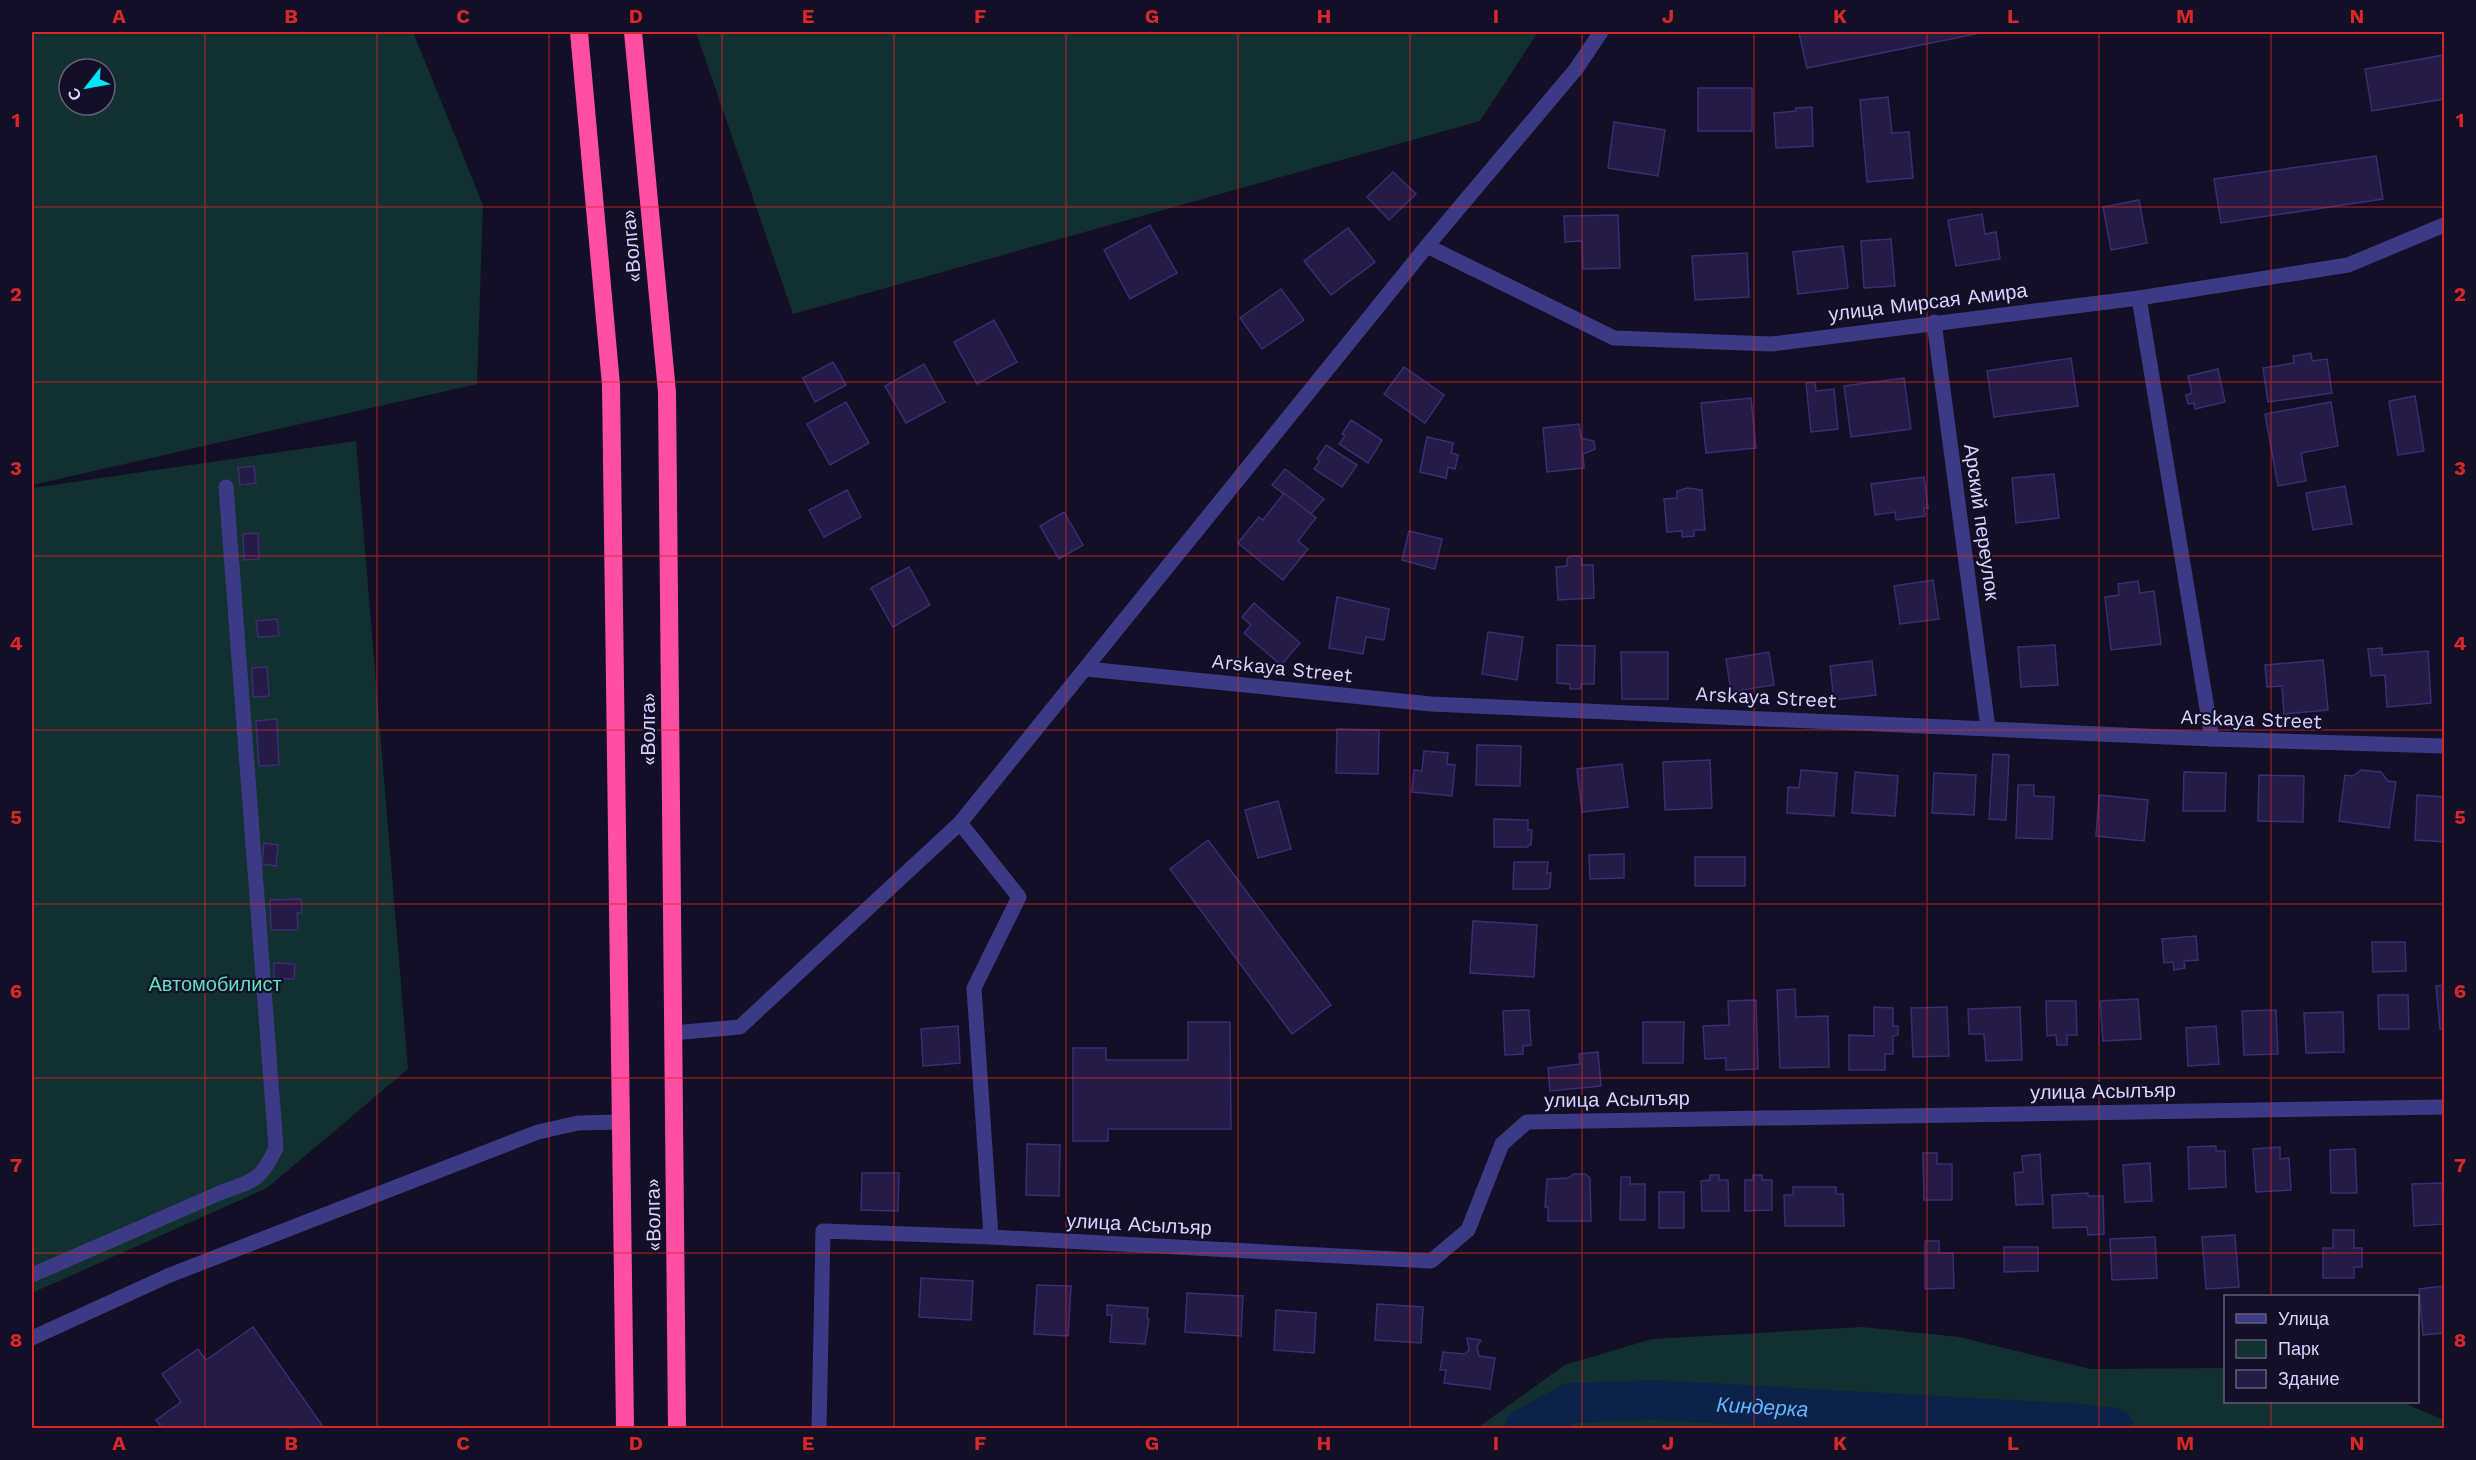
<svg xmlns="http://www.w3.org/2000/svg" width="2476" height="1460" font-family="'Work Sans',sans-serif">
	<style>
		.green { fill: #12302f; fill-rule: evenodd }
		.lines { fill: none; stroke-linecap: round; stroke-linejoin: round }
		.river { stroke: #0c2248; stroke-width: 40 }
		.building { fill: #241b47; stroke: #3b2d73; stroke-width: 1.5 }
		.minor { stroke: #3d3a85; stroke-width: 15 }
		.highway { stroke: #ff4fa3; stroke-width: 18 }
		.grid { fill: none; stroke: #d62828; stroke-width: 1.5; stroke-opacity: 0.55 }
		.labels { text-anchor: middle; dominant-baseline: central; stroke-width: 4.5; stroke-linejoin: round; paint-order: stroke }
		.street-label { font-size: 20px; fill: #d9d4ff; stroke: #130f26 }
		.park-label { font-size: 20px; fill: #5fe0c0; stroke: #130f26 }
		.water-label { font-size: 21px; font-style: italic; fill: #62b6ff; stroke: #130f26 }
		.neatline { fill: none; stroke: #d62828; stroke-width: 2 }
		.grid-label { font-size: 20px; text-anchor: middle; font-weight: bold; fill: #d62828 }
	</style>
	<rect width="100%" height="100%" fill="#130f26"/>
	<g class="green">
		<path d="M32,32H413L483,205L477,384L32,485ZM69,69H105V105H69Z"/>
		<path d="M696,32H1538L1480,121L793,314Z"/>
		<path d="M356,441L408,1069L267,1188L32,1293V488Z"/>
		<path d="M1862,1327L1959,1337L2091,1369L2225,1368L2226,1402H2402L2444,1420V1428H1477L1565,1365L1652,1339Z"/>
	</g>
	<g class="lines">
		<path class="river" id="s1" d="M1525,1428L1571,1403L1654,1400L2082,1424L2114,1428"/>
	</g>
	<g class="building">
		<path d="M1807,32H1985L1807,68L1799,33Z"/>
		<path d="M2444,55V99L2372,111L2365,69Z"/>
		<rect x="1698" y="88" width="54" height="43"/>
		<path d="M1888,97L1892,133L1909,132L1913,178L1867,182L1860,100Z"/>
		<path d="M1812,107L1813,146L1776,148L1774,113L1796,111V108Z"/>
		<path d="M1614,122L1665,130L1658,176L1608,168Z"/>
		<path d="M2376,156L2383,199L2221,223L2214,179Z"/>
		<path d="M1393,172L1416,194L1389,220L1367,197Z"/>
		<path d="M2139,200L2147,243L2111,250L2103,207Z"/>
		<path d="M1982,214L1985,234L1996,232L2000,259L1956,266L1948,220Z"/>
		<path d="M1618,215L1620,268L1583,269L1582,241L1565,242L1564,216Z"/>
		<path d="M1150,225L1177,273L1130,299L1104,250Z"/>
		<path d="M1348,228L1375,262L1331,295L1304,261Z"/>
		<path d="M1891,239L1895,286L1864,288L1861,241Z"/>
		<path d="M1843,246L1848,288L1798,294L1793,252Z"/>
		<path d="M1747,253L1749,297L1695,300L1692,256Z"/>
		<path d="M1281,289L1304,320L1262,349L1240,318Z"/>
		<path d="M994,320L1017,362L977,384L954,342Z"/>
		<path d="M2311,353L2312,361L2327,359L2332,393L2268,402L2263,368L2294,363L2293,356Z"/>
		<path d="M2071,358L2078,406L1994,417L1987,371Z"/>
		<path d="M833,362L846,385L815,402L803,378Z"/>
		<path d="M924,364L945,402L906,423L885,386Z"/>
		<path d="M1404,367L1444,395L1425,423L1384,394Z"/>
		<path d="M2218,369L2225,402L2195,409L2194,403L2188,404L2186,395L2192,393L2188,376Z"/>
		<path d="M1904,378L1911,429L1851,437L1844,386Z"/>
		<path d="M1815,382L1816,391L1834,389L1838,429L1811,432L1806,383Z"/>
		<path d="M2415,396L2424,451L2398,455L2389,401Z"/>
		<path d="M1751,398L1756,448L1706,453L1701,403Z"/>
		<path d="M846,402L869,443L830,465L807,424Z"/>
		<path d="M2331,402L2338,446L2301,453L2306,481L2278,486L2265,414Z"/>
		<path d="M1351,420L1382,440L1368,463L1339,444L1345,436L1342,434Z"/>
		<path d="M1579,424L1581,438L1594,441L1595,449L1583,454L1584,468L1547,472L1543,428Z"/>
		<path d="M1427,437L1453,443L1451,453L1458,455L1455,469L1448,467L1446,478L1420,472Z"/>
		<path d="M1427,437L1453,443L1451,453L1458,455L1455,469L1448,467L1446,478L1420,472Z"/>
		<path d="M1326,445L1357,465L1342,487L1314,469L1320,461L1317,459Z"/>
		<path d="M254,466L256,483L240,485L238,468Z"/>
		<path d="M1285,469L1324,499L1311,514L1272,485Z"/>
		<path d="M2054,474L2059,518L2016,523L2012,478Z"/>
		<path d="M1924,477L1928,508H1924L1925,516L1896,520L1895,512L1875,515L1871,484Z"/>
		<path d="M2345,486L2352,524L2313,530L2306,493Z"/>
		<path d="M1687,488L1702,490L1705,530H1694V536L1682,537V531L1667,532L1664,499L1677,498V491Z"/>
		<path d="M847,490L861,517L824,537L809,510Z"/>
		<path d="M1284,493L1316,518L1298,541L1308,549L1283,580L1238,543L1259,517L1263,520Z"/>
		<path d="M1064,512L1083,545L1059,559L1040,526Z"/>
		<path d="M1409,531L1442,539L1435,569L1402,560Z"/>
		<path d="M258,533L259,559L244,560L243,534Z"/>
		<path d="M1570,556H1579L1582,558V565H1593L1594,598L1558,600L1556,567L1567,566V559Z"/>
		<path d="M909,567L930,605L893,627L871,588Z"/>
		<path d="M1933,580L1939,619L1900,624L1894,586Z"/>
		<path d="M2138,581L2140,593L2154,591L2161,644L2111,650L2105,597L2119,595L2118,584Z"/>
		<path d="M1337,597L1389,609L1384,640L1366,637L1363,654L1329,648Z"/>
		<path d="M1254,603L1300,643L1281,665L1244,633L1251,625L1242,617Z"/>
		<path d="M277,619L279,636L258,637L256,621Z"/>
		<path d="M1488,632L1523,637L1517,680L1482,674Z"/>
		<path d="M1557,645L1595,646L1594,684H1581V689H1570V684L1557,683Z"/>
		<path d="M2055,645L2058,685L2021,687L2018,647Z"/>
		<path d="M2382,648V655L2428,651L2431,703L2387,707L2385,675L2371,676L2368,649Z"/>
		<path d="M1621,652H1668V699H1622Z"/>
		<path d="M1769,652L1774,685L1731,692L1726,659Z"/>
		<path d="M2323,660L2328,710L2284,714L2282,686L2267,687L2265,665Z"/>
		<path d="M1872,661L1876,695L1834,700L1830,666Z"/>
		<path d="M267,667L269,696L253,697L252,668Z"/>
		<path d="M277,719L279,765L259,766L256,721Z"/>
		<path d="M1337,729L1379,730L1378,774L1336,773Z"/>
		<path d="M1477,745L1521,746L1520,786L1476,785Z"/>
		<path d="M1424,751L1448,753L1447,764L1455,765L1452,796L1412,792L1414,770L1422,771Z"/>
		<path d="M1993,754L2009,755L2006,820L1989,819Z"/>
		<path d="M1710,760L1712,808L1665,810L1663,762Z"/>
		<path d="M1622,764L1628,807L1582,812L1577,769Z"/>
		<path d="M1801,770L1837,773L1834,816L1787,813L1788,787L1799,788Z"/>
		<path d="M2361,770L2381,772L2388,781L2396,782L2389,828L2339,821L2345,775L2353,776Z"/>
		<path d="M1855,772L1898,776L1895,816L1852,813Z"/>
		<path d="M2184,772L2226,773L2225,811H2183Z"/>
		<path d="M1934,773L1976,775L1974,815L1932,813Z"/>
		<path d="M2259,775L2304,776L2303,822L2258,821Z"/>
		<path d="M2018,785H2034V796L2054,797L2052,839L2016,838Z"/>
		<path d="M2099,795L2148,800L2144,841L2096,836Z"/>
		<path d="M2417,795L2444,797V842L2415,840Z"/>
		<path d="M1278,801L1291,849L1258,858L1245,810Z"/>
		<path d="M1494,819L1528,820V830H1532L1531,845H1528V847H1494Z"/>
		<path d="M1208,840L1331,1005L1292,1034L1170,869Z"/>
		<path d="M264,843L278,845L276,866L262,864Z"/>
		<path d="M1624,854V878L1590,879L1589,855Z"/>
		<rect x="1695" y="857" width="50" height="29"/>
		<path d="M1514,862H1548L1547,873H1551L1550,887L1547,889H1513Z"/>
		<path d="M301,899L302,913H297L298,930H271L270,900Z"/>
		<path d="M1473,921L1537,925L1534,977L1470,973Z"/>
		<path d="M2196,936L2198,960L2184,961L2185,968L2174,970L2173,962L2164,963L2162,939Z"/>
		<path d="M2372,942H2405L2406,971L2373,972Z"/>
		<path d="M274,963L295,964L294,979L274,978Z"/>
		<path d="M2444,985V1029H2440L2436,986Z"/>
		<path d="M1795,989L1796,1017L1828,1016L1829,1067L1780,1068L1777,990Z"/>
		<path d="M2378,995H2408L2409,1029H2379Z"/>
		<path d="M2138,999L2141,1039L2103,1041L2100,1001Z"/>
		<path d="M1756,1000L1758,1069L1726,1070V1058L1705,1059L1703,1026L1729,1025L1728,1001Z"/>
		<path d="M2046,1001H2076L2077,1035H2067V1045H2057L2056,1035L2047,1036Z"/>
		<path d="M1874,1007L1893,1008V1026H1898V1035L1893,1036V1054H1885V1070H1849V1035L1874,1036Z"/>
		<path d="M1947,1007L1949,1056L1913,1057L1911,1008Z"/>
		<path d="M2020,1007L2022,1060L1986,1061L1984,1034H1969L1968,1009Z"/>
		<path d="M1529,1010L1531,1045L1523,1046V1054L1505,1055L1503,1011Z"/>
		<path d="M2276,1010L2278,1054L2244,1055L2242,1011Z"/>
		<path d="M2343,1012L2344,1052L2306,1053L2304,1013Z"/>
		<path d="M1188,1022H1230L1231,1129H1108V1141H1073V1048H1106V1060H1188Z"/>
		<path d="M1643,1022H1684L1683,1063H1643Z"/>
		<path d="M958,1026L960,1063L923,1066L921,1029Z"/>
		<path d="M2216,1026L2219,1064L2188,1066L2186,1028Z"/>
		<path d="M1598,1052L1601,1086L1550,1091L1548,1068L1580,1064L1579,1054Z"/>
		<path d="M1027,1144L1060,1145L1059,1196L1026,1195Z"/>
		<path d="M2216,1146V1151H2225L2226,1187L2189,1189L2188,1147Z"/>
		<path d="M2280,1147V1159L2289,1158L2291,1190L2256,1192L2253,1149Z"/>
		<path d="M2355,1149L2357,1193H2331L2330,1150Z"/>
		<path d="M1923,1153H1937V1164H1952V1200H1924Z"/>
		<path d="M2040,1154L2043,1204L2016,1205L2014,1173L2023,1172L2022,1156Z"/>
		<path d="M2150,1163L2152,1201L2125,1202L2123,1165Z"/>
		<path d="M862,1173H899L898,1211L861,1210Z"/>
		<path d="M1574,1174H1585L1590,1178L1591,1221H1548V1207H1545L1547,1179L1568,1178Z"/>
		<path d="M1710,1175H1719V1180H1728L1729,1211H1702L1701,1181L1710,1180Z"/>
		<path d="M1753,1175H1762V1180H1772V1210L1745,1211V1180H1753Z"/>
		<path d="M1621,1177H1630V1184H1645V1220H1620Z"/>
		<path d="M2442,1183L2444,1224L2414,1226L2412,1184Z"/>
		<path d="M1793,1187H1836V1194H1843L1844,1226H1785L1784,1195H1793Z"/>
		<rect x="1659" y="1192" width="25" height="36"/>
		<path d="M2088,1193V1196H2103L2104,1234L2088,1235L2087,1227L2053,1228L2052,1195Z"/>
		<path d="M2333,1230H2354V1248H2362V1267H2354V1278H2323V1248H2333Z"/>
		<path d="M2235,1235L2239,1287L2206,1289L2202,1237Z"/>
		<path d="M2155,1237L2157,1278L2112,1280L2110,1239Z"/>
		<path d="M1925,1241H1939V1253H1953L1954,1288L1925,1289Z"/>
		<path d="M2004,1247H2038V1271L2004,1272Z"/>
		<path d="M921,1278L973,1281L971,1320L919,1317Z"/>
		<path d="M1037,1285L1071,1286L1068,1336L1034,1334Z"/>
		<path d="M2444,1286V1333L2423,1335L2419,1289Z"/>
		<path d="M1187,1293L1243,1296L1241,1336L1185,1332Z"/>
		<path d="M1377,1304L1423,1307L1421,1343L1375,1340Z"/>
		<path d="M1107,1305L1148,1308L1147,1318L1149,1319L1145,1344L1110,1342L1112,1315H1107Z"/>
		<path d="M1276,1310L1316,1313L1314,1353L1274,1350Z"/>
		<path d="M253,1327L324,1428H162L156,1420L181,1402L162,1374L198,1349L206,1360Z"/>
		<path d="M1467,1338L1481,1340L1477,1347L1479,1356L1495,1358L1490,1389L1444,1383L1446,1370H1440L1443,1352L1465,1354L1469,1350Z"/>
	</g>
	<g class="lines">
		<g class="minor">
			<path d="M1427,246L1614,338L1772,344L2139,298L2348,265L2444,225"/>
			<path d="M2139,298L2212,739"/>
			<path d="M1934,322L1988,728"/>
			<path d="M1087,669L1431,704L2212,739L2444,746"/>
			<path d="M960,823L1019,897L974,988L991,1237L1431,1261L1468,1230L1502,1144L1527,1122L2444,1107"/>
			<path d="M673,1033L740,1027L960,823L1427,246L1576,69L1601,32"/>
			<path d="M32,1275L222,1192C255,1180 260,1181 276,1148L226,487"/>
			<path d="M32,1338L170,1275L538,1132L578,1123L621,1122"/>
			<path d="M819,1428L823,1231L991,1237"/>
		</g>
		<g class="highway">
			<path d="M579,32L611,385L625,1428"/>
			<path d="M633,32L667,392L677,1428"/>
		</g>
	</g>
	<path class="grid" d="M205,32V1428M377,32V1428M549,32V1428M722,32V1428M894,32V1428M1066,32V1428M1238,32V1428M1410,32V1428M1582,32V1428M1754,32V1428M1927,32V1428M2099,32V1428M2271,32V1296M32,207H2444M32,382H2444M32,556H2444M32,730H2444M32,904H2444M32,1078H2444M32,1253H2444M2271,1402V1428"/>
	<g class="labels">
		<g class="street-label">
			<text transform="translate(631 246) rotate(-95)">«Волга»</text>
			<text transform="translate(1928 302) rotate(-7)">улица Мирсая Амира</text>
			<text transform="translate(1982 522) rotate(82)">Арский переулок</text>
			<text transform="translate(1282 668) rotate(6)">Arskaya Street</text>
			<text transform="translate(1766 697) rotate(3)">Arskaya Street</text>
			<text transform="translate(2251 719) rotate(2)">Arskaya Street</text>
			<text transform="translate(648 729) rotate(-90)">«Волга»</text>
			<text transform="translate(2103 1091) rotate(-1)">улица Асылъяр</text>
			<text transform="translate(1617 1099) rotate(-1)">улица Асылъяр</text>
			<text transform="translate(653 1215) rotate(-91)">«Волга»</text>
			<text transform="translate(1139 1224) rotate(3)">улица Асылъяр</text>
		</g>
		<g class="park-label">
			<text x="215" y="984">Автомобилист</text>
		</g>
		<g class="water-label">
			<text stroke="none"><textPath href="#s1" startOffset="244">Киндерка</textPath></text>
		</g>
	</g>
	<rect width="2476" height="1460" fill="none" stroke="#130f26" stroke-width="66"/>
	<rect x="2224" y="1295" width="195" height="108" fill="#130f26" stroke="#625e7d" stroke-width="1.5"/>
	<rect x="2236" y="1314" width="30" height="9" fill="#3d3a85" stroke="#625e7d" stroke-width="1.5"/>
	<text x="2278" y="1325" font-size="18" fill="#d9d4ff">Улица</text>
	<rect x="2236" y="1340" width="30" height="18" fill="#12302f" stroke="#625e7d" stroke-width="1.5"/>
	<text x="2278" y="1355" font-size="18" fill="#d9d4ff">Парк</text>
	<rect x="2236" y="1370" width="30" height="18" fill="#241b47" stroke="#625e7d" stroke-width="1.5"/>
	<text x="2278" y="1385" font-size="18" fill="#d9d4ff">Здание</text>
	<g transform="translate(87 87) rotate(239)"><circle r="28" fill="#130f26" stroke="#625e7d" stroke-width="1.5"/>
	<path d="M0-4.5L10 22L0 15L-10 22Z" fill="#00e5ff"/>
	<text y="-9" font-size="16" font-weight="bold" text-anchor="middle" fill="#d9d4ff">С</text>
	</g>
	<rect x="33" y="33" width="2410" height="1394" class="neatline"/>
	<g class="grid-label">
		<text x="119" y="23">A</text>
		<text x="291" y="23">B</text>
		<text x="463" y="23">C</text>
		<text x="636" y="23">D</text>
		<text x="808" y="23">E</text>
		<text x="980" y="23">F</text>
		<text x="1152" y="23">G</text>
		<text x="1324" y="23">H</text>
		<text x="1496" y="23">I</text>
		<text x="1668" y="23">J</text>
		<text x="1840" y="23">K</text>
		<text x="2013" y="23">L</text>
		<text x="2185" y="23">M</text>
		<text x="2357" y="23">N</text>
		<text x="16" y="127">1</text>
		<text x="2460" y="127">1</text>
		<text x="16" y="301">2</text>
		<text x="2460" y="301">2</text>
		<text x="16" y="475">3</text>
		<text x="2460" y="475">3</text>
		<text x="16" y="650">4</text>
		<text x="2460" y="650">4</text>
		<text x="16" y="824">5</text>
		<text x="2460" y="824">5</text>
		<text x="16" y="998">6</text>
		<text x="2460" y="998">6</text>
		<text x="16" y="1172">7</text>
		<text x="2460" y="1172">7</text>
		<text x="16" y="1347">8</text>
		<text x="2460" y="1347">8</text>
		<text x="119" y="1450">A</text>
		<text x="291" y="1450">B</text>
		<text x="463" y="1450">C</text>
		<text x="636" y="1450">D</text>
		<text x="808" y="1450">E</text>
		<text x="980" y="1450">F</text>
		<text x="1152" y="1450">G</text>
		<text x="1324" y="1450">H</text>
		<text x="1496" y="1450">I</text>
		<text x="1668" y="1450">J</text>
		<text x="1840" y="1450">K</text>
		<text x="2013" y="1450">L</text>
		<text x="2185" y="1450">M</text>
		<text x="2357" y="1450">N</text>
	</g>
</svg>
